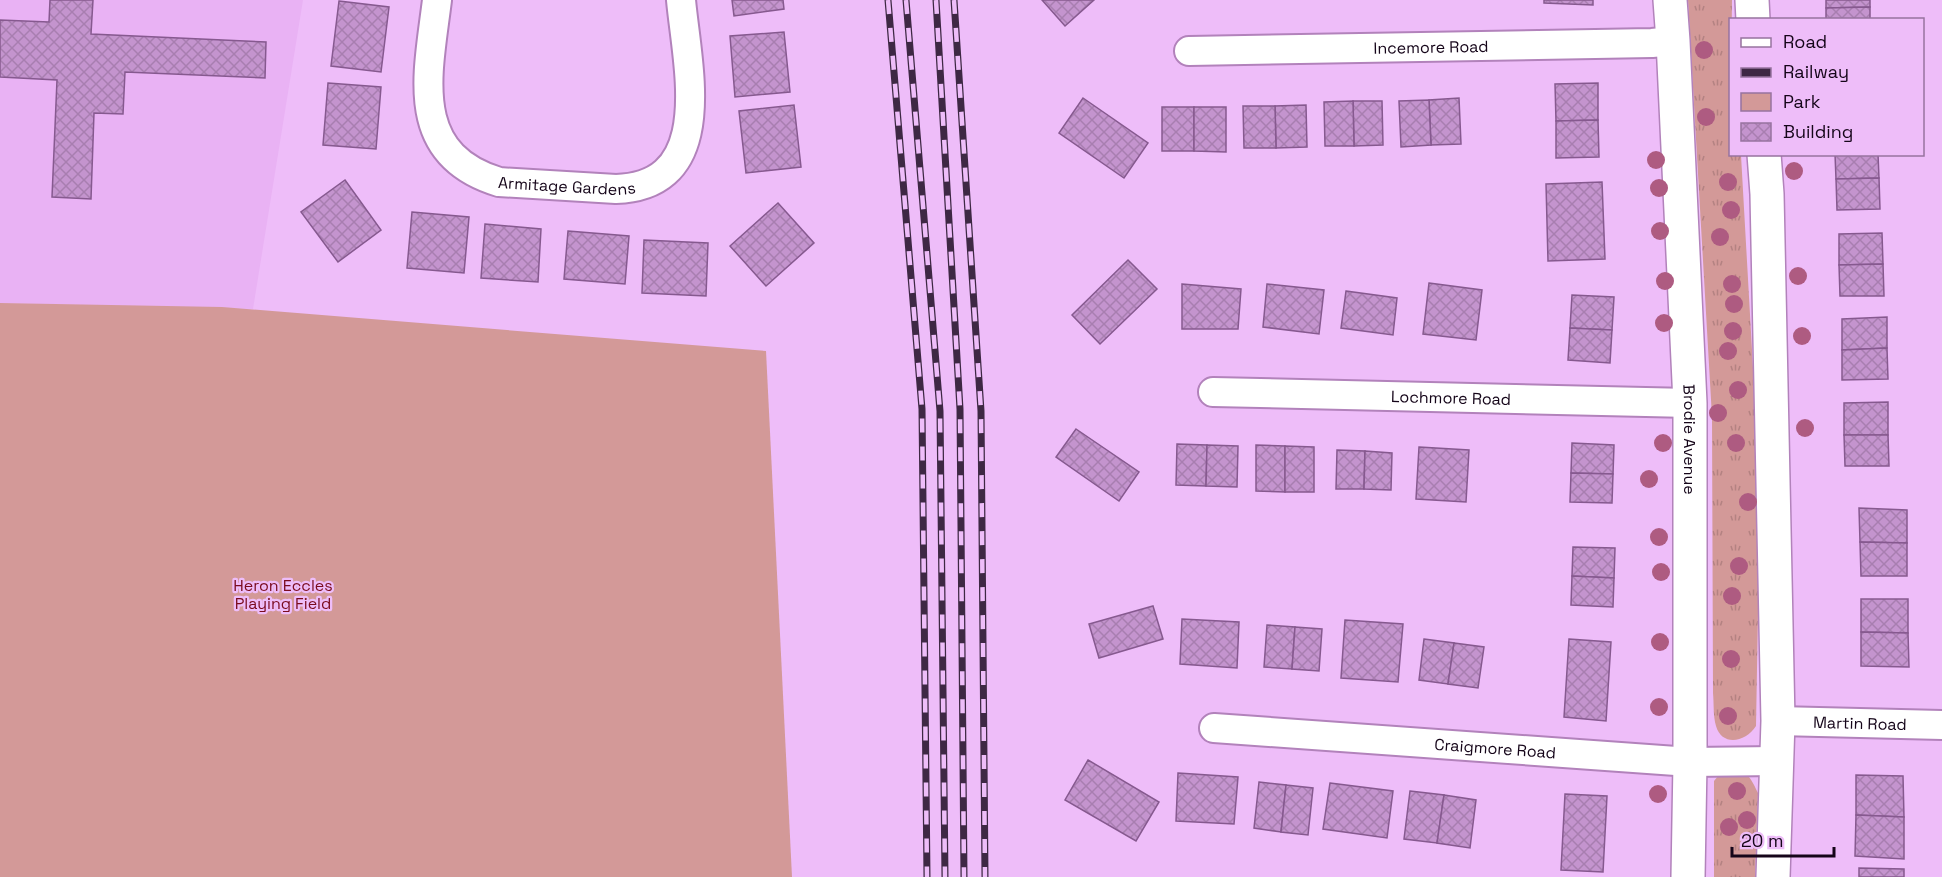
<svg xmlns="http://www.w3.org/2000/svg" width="1942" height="877" font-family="'Space Grotesk',sans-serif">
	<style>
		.built { fill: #e9b2f4 }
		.grass { fill: url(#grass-tufts) }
		.green { fill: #d39998 }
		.building { fill: url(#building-cross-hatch); stroke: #86598f; stroke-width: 1.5 }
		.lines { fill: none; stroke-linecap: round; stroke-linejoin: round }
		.street-casing { stroke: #b282bb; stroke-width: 32 }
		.secondary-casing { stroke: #b282bb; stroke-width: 36 }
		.street { stroke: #fff; stroke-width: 28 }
		.secondary { stroke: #fff; stroke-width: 33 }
		.rail-casing { stroke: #3e2844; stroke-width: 7 }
		.rail { stroke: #eebdf9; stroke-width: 4.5; stroke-dasharray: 14; stroke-linecap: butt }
		.tree { fill: #ae5b81 }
		.labels { text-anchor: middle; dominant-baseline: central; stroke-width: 4.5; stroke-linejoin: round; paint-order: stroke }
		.street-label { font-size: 16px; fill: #150519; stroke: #eebdf9 }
		.park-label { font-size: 16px; fill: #7a0b1e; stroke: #eebdf9 }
	</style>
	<defs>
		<pattern id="grass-tufts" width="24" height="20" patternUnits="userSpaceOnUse" patternTransform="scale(1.5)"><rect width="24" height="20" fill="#d39998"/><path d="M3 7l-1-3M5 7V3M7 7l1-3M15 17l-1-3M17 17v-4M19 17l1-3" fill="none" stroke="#b48282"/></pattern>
		<pattern id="building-cross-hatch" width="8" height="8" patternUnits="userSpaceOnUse" patternTransform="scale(1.5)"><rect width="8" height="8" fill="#c494ce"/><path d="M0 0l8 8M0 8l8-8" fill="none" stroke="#a87eb0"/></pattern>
	</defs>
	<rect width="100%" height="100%" fill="#eebdf9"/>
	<path class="built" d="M0,0H303L253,309L0,303Z"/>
	<g class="grass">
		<path d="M1688,0H1732L1730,154L1741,155L1755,403L1759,556L1756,726C1746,742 1722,747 1716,726C1713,716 1714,703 1713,693L1712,417Z"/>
		<path d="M1723,770C1746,772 1748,771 1758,793L1755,877H1714V781Z"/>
	</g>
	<path class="green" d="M0,303L222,307L766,351L792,877H0Z"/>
	<g class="building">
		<path d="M50,0H93L91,34L266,42L265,78L125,72L123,114L94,113L91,199L52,197L57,80L0,77V20L49,22Z"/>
		<path d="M732,0H783L784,9L734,16Z"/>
		<path d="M1042,0H1094L1065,26Z"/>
		<path d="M1544,0H1593V5L1544,3Z"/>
		<path d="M1826,0H1870V7L1826,8Z"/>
		<path d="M339,1L389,7L381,72L331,66Z"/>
		<path d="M1870,7V20H1826V8Z"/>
		<path d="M784,32L790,92L735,97L730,36Z"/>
		<path d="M328,83L381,87L376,149L323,145Z"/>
		<path d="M1598,83V120L1556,121L1555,84Z"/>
		<path d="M1083,98L1148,143L1124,178L1059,133Z"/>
		<path d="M1459,98L1461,144L1431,145L1429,100Z"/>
		<path d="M1429,100L1431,145L1401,147L1399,101Z"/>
		<path d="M1353,101H1382L1383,145L1354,146Z"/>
		<path d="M1353,101L1354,146H1325L1324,102Z"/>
		<path d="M794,105L801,167L746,173L739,111Z"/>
		<path d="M1306,105L1307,147L1276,148L1275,106Z"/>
		<path d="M1243,106H1275L1276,148H1244Z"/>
		<rect x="1162" y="107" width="32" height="44"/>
		<path d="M1194,107H1226V152L1194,151Z"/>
		<path d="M1598,120L1599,157L1556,158V121Z"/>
		<path d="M1835,154H1878L1879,178L1836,179Z"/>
		<path d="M1879,178L1880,209L1837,210L1836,179Z"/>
		<path d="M345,180L381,230L338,262L301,212Z"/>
		<path d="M1602,182L1605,259L1548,261L1546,184Z"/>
		<path d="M778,203L814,243L766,286L730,246Z"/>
		<path d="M412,212L469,217L464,273L407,268Z"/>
		<path d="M485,224L541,229L538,282L481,278Z"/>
		<path d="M568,231L629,236L625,284L564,279Z"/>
		<path d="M1882,233L1883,264L1839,265V234Z"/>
		<path d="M644,240L708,243L706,296L642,293Z"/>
		<path d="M1128,260L1157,289L1100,344L1072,315Z"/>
		<path d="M1883,264L1884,296H1840L1839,265Z"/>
		<path d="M1429,283L1482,290L1476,340L1423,334Z"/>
		<path d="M1182,284L1241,289L1238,329H1182Z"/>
		<path d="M1267,284L1324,290L1319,334L1263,327Z"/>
		<path d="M1346,291L1397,298L1393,335L1341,328Z"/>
		<path d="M1572,295L1614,297L1612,330L1570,328Z"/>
		<path d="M1887,317V348L1842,350V319Z"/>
		<path d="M1570,328L1612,330L1610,363L1568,360Z"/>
		<path d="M1887,348L1888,379L1842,380V350Z"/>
		<path d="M1888,402V435H1844V403Z"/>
		<path d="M1076,429L1139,472L1119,501L1056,457Z"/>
		<path d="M1844,435H1888L1889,466H1845Z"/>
		<path d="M1572,443L1614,445L1613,474L1571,473Z"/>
		<path d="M1177,444L1207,445L1206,486L1176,485Z"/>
		<path d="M1207,445L1238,446L1237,487L1206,486Z"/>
		<path d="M1256,445L1285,446V492L1256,491Z"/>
		<path d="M1285,446L1314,447V492H1285Z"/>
		<path d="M1419,447L1469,450L1466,502L1416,499Z"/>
		<path d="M1337,450L1365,451L1364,489H1336Z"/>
		<path d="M1365,451L1392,453L1391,490L1364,489Z"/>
		<path d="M1571,473L1613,474L1612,503L1570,502Z"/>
		<path d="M1859,508L1907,510V543L1860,542Z"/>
		<path d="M1860,542L1907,543V576H1861Z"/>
		<path d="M1573,547L1615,548L1614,578L1572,576Z"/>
		<path d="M1572,576L1614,578L1613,607L1571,605Z"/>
		<path d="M1861,599H1908V633L1861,632Z"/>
		<path d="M1153,606L1163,639L1099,658L1089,624Z"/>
		<path d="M1182,619L1239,622L1237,668L1180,664Z"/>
		<path d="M1345,620L1403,624L1398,682L1341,678Z"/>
		<path d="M1267,625L1295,627L1292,669L1264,667Z"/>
		<path d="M1295,627L1322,629L1319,671L1292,669Z"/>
		<path d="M1861,632L1908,633L1909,667L1861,666Z"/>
		<path d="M1424,639L1454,643L1448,684L1419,680Z"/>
		<path d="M1569,639L1611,642L1606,721L1564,717Z"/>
		<path d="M1454,643L1484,647L1478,688L1448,684Z"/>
		<path d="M1088,760L1159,802L1136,841L1065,800Z"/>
		<path d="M1178,773L1238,777L1234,824L1176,821Z"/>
		<path d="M1856,775L1903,776L1904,817L1856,815Z"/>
		<path d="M1259,782L1286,785L1281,832L1254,828Z"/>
		<path d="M1330,783L1393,791L1387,838L1323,829Z"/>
		<path d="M1286,785L1313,788L1308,835L1281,832Z"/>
		<path d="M1410,791L1444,795L1437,843L1404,839Z"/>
		<path d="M1565,794L1607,796L1603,872L1561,870Z"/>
		<path d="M1444,795L1476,800L1470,848L1437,843Z"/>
		<path d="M1856,815L1904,817V859L1855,856Z"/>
		<path d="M1859,868L1904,869V877H1859Z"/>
	</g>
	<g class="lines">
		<g class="street-casing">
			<g id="street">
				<path id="s1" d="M437,0C428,74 407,154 499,182L616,189C718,186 687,66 681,0"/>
				<path id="s2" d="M1189,51L1652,43L1673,41"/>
				<path id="s3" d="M1213,392L1690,403"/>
				<path id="s4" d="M1778,721L1942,725"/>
				<path id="s5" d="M1214,728L1690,762L1777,761"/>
			</g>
		</g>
		<g class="secondary-casing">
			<g id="secondary">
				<path id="s6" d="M1670,0L1673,41L1690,403V762L1688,877"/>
				<path d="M1752,0L1753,20"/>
				<path d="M1764,154L1767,194L1778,721L1773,877"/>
			</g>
		</g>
		<use href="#street" class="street"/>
		<use href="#secondary" class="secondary"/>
		<g class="rail-casing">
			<g id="rail">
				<path d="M888,0L922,409L927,877"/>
				<path d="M906,0L940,411L945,877"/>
				<path d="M936,0L960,409L964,877"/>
				<path d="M954,0L981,411L985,877"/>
			</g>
		</g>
		<use href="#rail" class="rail"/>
	</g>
	<g class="tree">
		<circle cx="1704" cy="50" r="9"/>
		<circle cx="1706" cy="117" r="9"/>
		<circle cx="1656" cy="160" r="9"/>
		<circle cx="1794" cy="171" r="9"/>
		<circle cx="1728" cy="182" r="9"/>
		<circle cx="1659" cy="188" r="9"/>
		<circle cx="1731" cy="210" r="9"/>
		<circle cx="1660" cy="231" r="9"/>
		<circle cx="1720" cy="237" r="9"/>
		<circle cx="1798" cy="276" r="9"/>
		<circle cx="1665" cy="281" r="9"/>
		<circle cx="1732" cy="284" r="9"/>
		<circle cx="1734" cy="304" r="9"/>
		<circle cx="1664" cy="323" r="9"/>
		<circle cx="1733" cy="331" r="9"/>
		<circle cx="1802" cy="336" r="9"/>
		<circle cx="1728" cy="351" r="9"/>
		<circle cx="1738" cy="390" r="9"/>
		<circle cx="1718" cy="413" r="9"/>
		<circle cx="1805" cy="428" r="9"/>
		<circle cx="1663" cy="443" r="9"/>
		<circle cx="1736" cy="443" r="9"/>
		<circle cx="1649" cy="479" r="9"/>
		<circle cx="1748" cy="502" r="9"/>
		<circle cx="1659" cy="537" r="9"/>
		<circle cx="1739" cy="566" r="9"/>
		<circle cx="1661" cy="572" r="9"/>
		<circle cx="1732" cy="596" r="9"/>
		<circle cx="1660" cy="642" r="9"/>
		<circle cx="1731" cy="659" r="9"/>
		<circle cx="1659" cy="707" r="9"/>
		<circle cx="1728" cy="716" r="9"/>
		<circle cx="1737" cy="791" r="9"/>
		<circle cx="1658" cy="794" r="9"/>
		<circle cx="1747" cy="820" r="9"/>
		<circle cx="1729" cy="827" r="9"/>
	</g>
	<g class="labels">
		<g class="street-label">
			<text stroke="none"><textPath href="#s2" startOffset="242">Incemore Road</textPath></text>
			<text stroke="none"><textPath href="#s1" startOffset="284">Armitage Gardens</textPath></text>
			<text stroke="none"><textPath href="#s3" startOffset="238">Lochmore Road</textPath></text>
			<text stroke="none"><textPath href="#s6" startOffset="440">Brodie Avenue</textPath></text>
			<text stroke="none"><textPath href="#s4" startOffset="82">Martin Road</textPath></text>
			<text stroke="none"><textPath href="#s5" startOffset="282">Craigmore Road</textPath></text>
		</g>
		<g class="park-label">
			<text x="283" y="585">Heron Eccles<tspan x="283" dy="18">Playing Field</tspan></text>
		</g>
	</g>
	<rect x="1729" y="18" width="195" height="138" fill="#eebdf9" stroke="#97739f" stroke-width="1.5"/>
	<rect x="1741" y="38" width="30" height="9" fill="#ffffff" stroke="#97739f" stroke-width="1.5"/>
	<text x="1783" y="48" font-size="18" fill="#150519">Road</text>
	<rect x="1741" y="68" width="30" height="9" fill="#3e2844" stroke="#97739f" stroke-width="1.5"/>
	<text x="1783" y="78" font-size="18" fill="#150519">Railway</text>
	<rect x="1741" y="93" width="30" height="18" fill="#d39998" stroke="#97739f" stroke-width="1.5"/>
	<text x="1783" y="108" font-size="18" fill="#150519">Park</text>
	<rect x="1741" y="123" width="30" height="18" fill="url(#building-cross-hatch)" stroke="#97739f" stroke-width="1.5"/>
	<text x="1783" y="138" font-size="18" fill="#150519">Building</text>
	<path d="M1732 847v9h102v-9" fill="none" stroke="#150519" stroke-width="3"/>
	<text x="1741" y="847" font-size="18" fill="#150519" stroke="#eebdf9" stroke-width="4.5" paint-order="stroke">20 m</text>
</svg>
